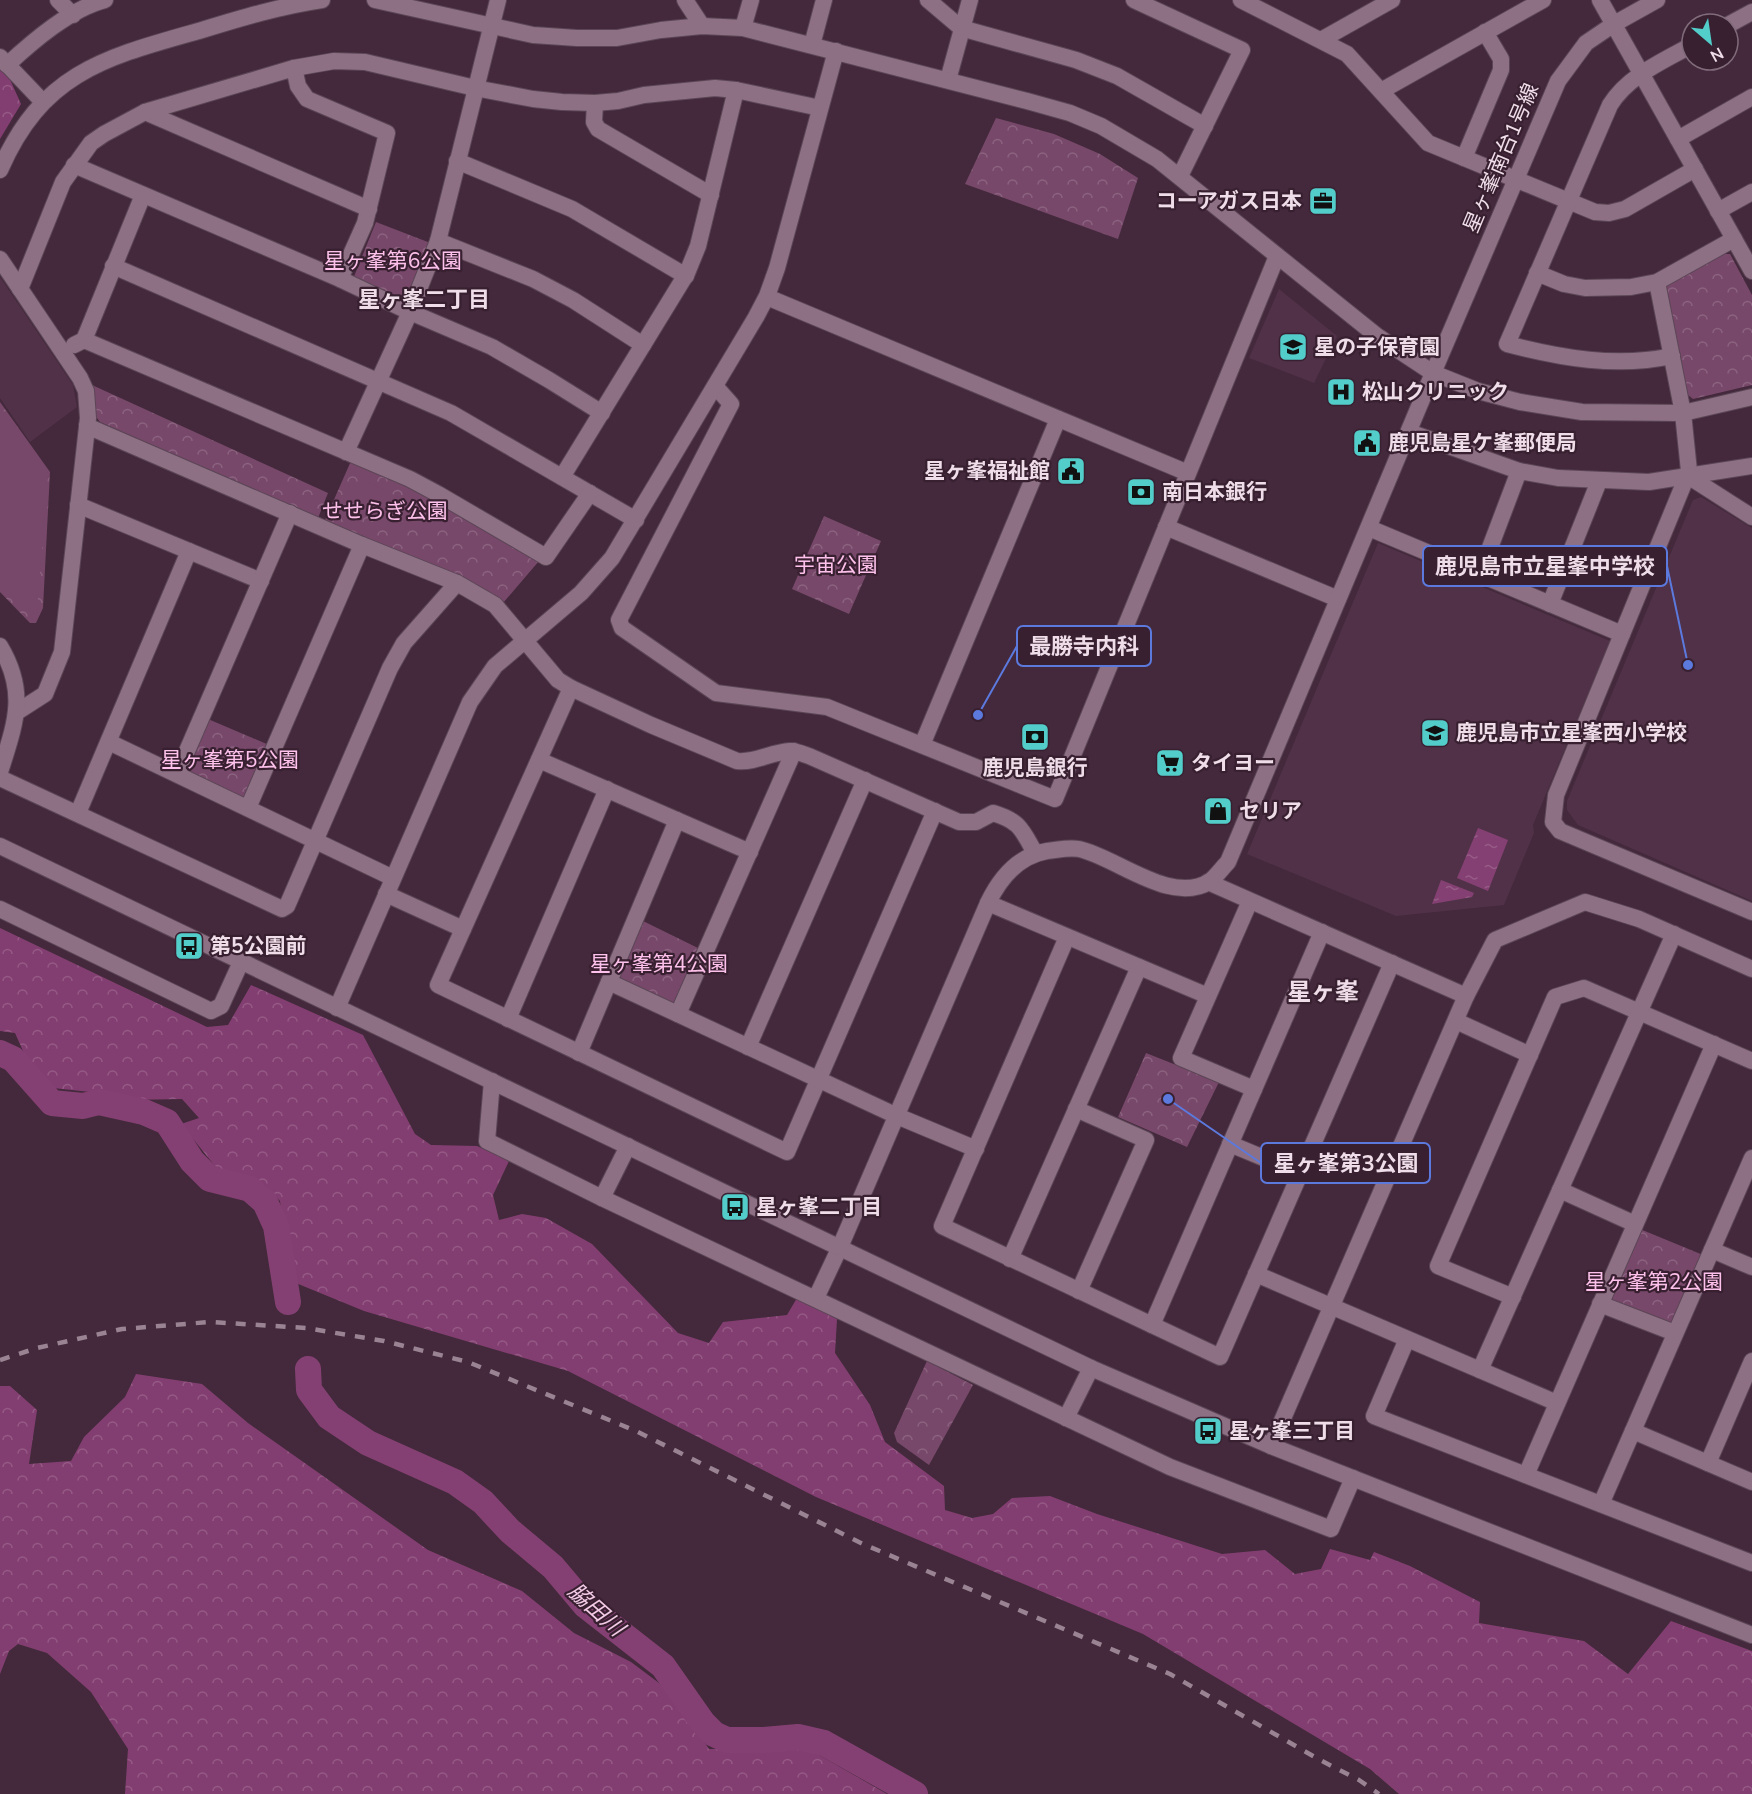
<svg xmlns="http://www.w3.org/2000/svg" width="1752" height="1794" font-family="'Nunito Sans','Noto Sans JP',sans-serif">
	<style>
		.built { fill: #513148 }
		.forest { fill: url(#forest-crowns) }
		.park { fill: url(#park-crowns) }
		.pitch { fill: #77486a }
		.water { fill: url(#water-ripples) }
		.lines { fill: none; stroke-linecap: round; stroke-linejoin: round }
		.river { stroke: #854073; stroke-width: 26 }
		.minor-casing { stroke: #5c4656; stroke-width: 18 }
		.tertiary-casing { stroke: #5c4656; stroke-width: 18 }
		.minor { stroke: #8d7084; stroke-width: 16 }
		.tertiary { stroke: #8d7084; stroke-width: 16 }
		.rail { stroke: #9a8493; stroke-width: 4.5; stroke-dasharray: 10 10; stroke-linecap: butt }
		.labels { text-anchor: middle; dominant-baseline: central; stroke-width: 4.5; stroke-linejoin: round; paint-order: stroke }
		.street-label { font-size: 21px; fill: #efdee9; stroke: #382031 }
		.poi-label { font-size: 21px; font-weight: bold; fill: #efdee9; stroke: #382031; text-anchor: start }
		.park-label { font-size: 21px; fill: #fec1eb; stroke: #382031 }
		.neighbourhood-label { font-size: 22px; font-weight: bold; fill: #efdee9; stroke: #382031 }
		.water-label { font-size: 22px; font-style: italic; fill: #f4cce7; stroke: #382031 }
		.quarter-label { font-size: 24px; font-weight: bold; fill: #efdee9; stroke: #382031 }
		.leader { fill: none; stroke: #5c79dd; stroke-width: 2 }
		.callout-dot { fill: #5c79dd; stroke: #382031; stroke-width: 2 }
		.callout { fill: #382031; stroke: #5c79dd; stroke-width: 2 }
		.callout-label { font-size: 22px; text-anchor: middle; font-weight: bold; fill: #efdee9 }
	</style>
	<defs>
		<pattern id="forest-crowns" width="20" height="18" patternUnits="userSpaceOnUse" patternTransform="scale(1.5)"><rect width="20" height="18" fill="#833e71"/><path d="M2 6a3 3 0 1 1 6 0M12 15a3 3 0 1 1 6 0" fill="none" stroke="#955985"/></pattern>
		<pattern id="park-crowns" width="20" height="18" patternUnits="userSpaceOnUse" patternTransform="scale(1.5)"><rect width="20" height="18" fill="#77486a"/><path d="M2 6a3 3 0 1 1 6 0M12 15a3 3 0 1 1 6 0" fill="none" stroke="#8b627f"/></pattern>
		<pattern id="water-ripples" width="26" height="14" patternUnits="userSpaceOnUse" patternTransform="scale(1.5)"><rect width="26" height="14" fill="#854073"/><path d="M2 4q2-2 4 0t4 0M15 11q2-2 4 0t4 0" fill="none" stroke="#975b87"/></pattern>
	</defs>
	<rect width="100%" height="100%" fill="#43293b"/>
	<g class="built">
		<path d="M0,277L73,385L77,407L30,442L0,398Z"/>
		<path d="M1279,289L1337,336L1314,383L1249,358Z"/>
		<path d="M1701,497L1752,528V901L1578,825L1567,810V801L1693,500Z"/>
		<path d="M1378,543L1610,641L1533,825L1534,833L1504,905L1396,916L1247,854Z"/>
	</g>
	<g class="forest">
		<path d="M0,67L8,75L21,104L0,139Z"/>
		<path d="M0,928L207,1027L228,1025L251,985L363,1035L415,1134L431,1145L477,1146L509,1161L493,1195L499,1220L522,1214L546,1218L592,1244L678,1333L709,1343L723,1322L787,1315L797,1298L837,1319L835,1353L870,1405L885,1442L944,1486L945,1510L972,1518L993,1514L1012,1498L1050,1496L1097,1514L1222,1554L1265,1550L1295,1574L1321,1569L1330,1549L1370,1560L1374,1552L1410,1566L1480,1602L1479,1623L1584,1641L1628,1674L1671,1621L1752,1651V1794H1399L1370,1769L1143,1634L816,1497L568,1371L364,1311L291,1281L280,1201L265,1185L223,1176L181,1124L199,1118L182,1099L127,1100L109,1094L53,1088L28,1062L15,1033L0,1031Z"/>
		<path d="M136,1374L202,1384L248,1423L428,1550L522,1591L574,1633L631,1662L671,1692L709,1749L807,1748L887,1794H125L128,1749L91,1692L47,1653L18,1644L9,1651L0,1674V1386H10L37,1410L29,1464L71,1461L84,1437L125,1397Z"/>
	</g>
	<g class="park">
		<path d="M996,118L1054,134L1100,154L1138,178L1118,239L965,184Z"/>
		<path d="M376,222L433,244L410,301L353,279Z"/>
		<path d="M1723,254H1730L1752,295V385L1693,399L1688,395L1664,291L1668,284Z"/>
		<path d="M92,385L328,493L318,518L100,422L94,414Z"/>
		<path d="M0,402L50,472L43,608L36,623H30L0,592Z"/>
		<path d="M351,461L430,496L539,561L503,603L487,591L325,520Z"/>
		<path d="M824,516L881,541L849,614L792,589Z"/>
		<path d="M208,719L269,745L246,795L241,799L190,773L188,767Z"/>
		<path d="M643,921L700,949L678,1001L673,1005L623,982L619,975Z"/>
		<path d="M1146,1053L1219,1082L1187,1147L1118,1117Z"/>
		<path d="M1640,1229L1703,1255L1674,1320L1668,1324L1613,1303L1609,1298Z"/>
		<path d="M927,1361L973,1385L929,1465L897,1442L894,1433Z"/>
	</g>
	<g class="pitch">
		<path d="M0,406L48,473L37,609L0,577Z"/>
		<path d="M365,481L411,503L401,524L355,503Z"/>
	</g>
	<g class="water">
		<path d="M1478,828L1508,840L1488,891L1457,878Z"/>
		<path d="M1441,880L1474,893L1472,897L1432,904Z"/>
	</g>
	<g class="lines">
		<g class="river">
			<path d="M0,1053L13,1059L52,1103L83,1106L99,1102L144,1112L167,1122L192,1161L210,1179L250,1189L265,1202L276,1226L288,1302"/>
			<path d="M308,1369L309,1390L329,1417L368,1443L455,1482L483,1502L510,1531L553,1567L585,1605L663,1666L703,1723L714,1734L727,1740H764L798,1737L824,1743L915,1794"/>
		</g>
		<g class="minor-casing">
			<g id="minor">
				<path d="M58,0L73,15"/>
				<path d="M685,0L702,26"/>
				<path d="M928,0L961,28L1076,60L1117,76L1205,126"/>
				<path d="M1134,0L1242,50L1180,176"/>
				<path d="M1241,0L1347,54L1428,143L1595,212L1609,213L1625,209L1695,169"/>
				<path d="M1600,0L1752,271"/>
				<path d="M1728,25L1752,12"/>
				<path d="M743,28L751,0"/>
				<path d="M1321,40L1392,0"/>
				<path d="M812,45L824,0"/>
				<path d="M0,57L43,102"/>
				<path d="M7,65C33,41 70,9 105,0"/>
				<path d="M294,68L298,86L307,99L387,133L365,223L340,279"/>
				<path d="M948,80L970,0"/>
				<path d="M1381,91L1543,0"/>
				<path d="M595,103L594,122L598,129L711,195"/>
				<path d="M145,112L369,209"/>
				<path d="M1678,139L1752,97"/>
				<path d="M1464,158L1501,70V59L1485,32"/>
				<path d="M457,161L572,209L686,276"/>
				<path d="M74,165L340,279L410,312L492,347L549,380L602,413"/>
				<path d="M1718,211L1752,192"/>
				<path d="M438,241L533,279L573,300L643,345"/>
				<path d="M0,259L80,378L86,391L88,418L62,652L45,694L17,712"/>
				<path d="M113,266L451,413L636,520"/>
				<path d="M1537,273L1564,284L1585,288L1631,287L1657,282L1734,239"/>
				<path d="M1657,282L1683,413L1689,471L1556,795L1553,822L1560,831L1752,912"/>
				<path d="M20,289L63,182L91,143L104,134L145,112L294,68L334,61L365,62L475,88L533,99L562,102L595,103L618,101L644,95L715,88L736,90L820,108"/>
				<path d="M767,297L1188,473"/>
				<path d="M84,340L410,479L438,494L546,557L590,493"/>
				<path d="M74,345L84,340L143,195"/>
				<path d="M1672,356C1616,368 1561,358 1507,344L1610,105C1628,76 1663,61 1692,45"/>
				<path d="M715,386L731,404L619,620L622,628L716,693L827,707L1055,799L1277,256"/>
				<path d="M87,426L362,545L457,583L495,605L558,680L571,688L651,725L737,761C756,763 771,752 790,751C796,751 803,754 809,756L959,822H976L993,813C1020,821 1022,830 1035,853"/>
				<path d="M1409,432L1519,471L1558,478L1649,482L1752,466"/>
				<path d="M346,452L410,312L438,241L498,0"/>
				<path d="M562,477L687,273L698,246L736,90"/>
				<path d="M78,505L261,581"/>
				<path d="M1166,527L1338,599"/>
				<path d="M1369,528L1622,634"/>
				<path d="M1480,574L1519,471"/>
				<path d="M1550,604L1599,481"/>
				<path d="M571,688L438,985L787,1152L935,811"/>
				<path d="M109,742L393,878"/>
				<path d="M922,745L1058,419"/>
				<path d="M539,760L750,852"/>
				<path d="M177,774L290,513"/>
				<path d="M0,778L282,909L287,906L390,668L404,643L457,583"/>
				<path d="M248,808L362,545"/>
				<path d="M78,813L189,551"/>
				<path d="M1208,882L1466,996"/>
				<path d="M386,894L463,929"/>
				<path d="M1250,901L1181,1058L1254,1089"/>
				<path d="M988,903L1208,996"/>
				<path d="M0,909L211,1011L221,1006L241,962"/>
				<path d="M1067,937L942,1226L1220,1357L1392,963"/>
				<path d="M609,982L897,1116L976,1149"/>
				<path d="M337,1008L470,702L495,666L581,593L612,558L756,317L767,296L777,268L836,51"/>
				<path d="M678,1014L794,751"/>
				<path d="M508,1019L607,789"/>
				<path d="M1456,1021L1530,1055"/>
				<path d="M748,1047L865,780"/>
				<path d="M579,1053L677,820"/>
				<path d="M492,1081L487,1141L602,1198L1170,1467L1331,1529L1353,1478"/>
				<path d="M1076,1109L1146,1140L1079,1291"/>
				<path d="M1230,1144L1300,1173"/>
				<path d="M1560,1190L1635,1224"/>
				<path d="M602,1198L628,1146"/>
				<path d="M1712,1250L1752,1267"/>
				<path d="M1010,1259L1139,967"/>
				<path d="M1256,1274L1557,1403"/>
				<path d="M1513,1297L1438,1266L1555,997L1584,988L1752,1061"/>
				<path d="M816,1298L840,1247"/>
				<path d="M1600,1304L1675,1333"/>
				<path d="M1152,1325L1322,932"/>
				<path d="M1407,1339L1374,1416L1752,1563"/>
				<path d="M1480,1370L1674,934"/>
				<path d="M1066,1418L1091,1368"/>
				<path d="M1633,1431L1752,1482"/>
				<path d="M1271,1446L1466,996L1495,940L1585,902L1639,919L1752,969"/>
				<path d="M1708,1463L1752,1361"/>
				<path d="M1526,1475L1714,1044"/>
				<path d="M1601,1504L1752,1158"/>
			</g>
		</g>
		<g class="tertiary-casing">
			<g id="tertiary">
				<path d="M375,0L533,35L577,38H617L661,30L702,26L743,28L1027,101L1070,113L1101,126L1157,159L1377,336L1433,373L1478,391L1520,402L1582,412L1683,413L1752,397"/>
				<path d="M0,170C43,71 107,57 202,30C241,18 281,6 322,0"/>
				<path d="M1688,476L1752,517"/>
				<path d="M0,646C28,693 15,724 0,772"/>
				<path d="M0,846L1091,1368L1271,1446L1752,1635"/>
				<path d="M840,1247L988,903C1000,878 1018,856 1047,851C1058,850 1068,847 1079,849C1116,857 1170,905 1209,882C1216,877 1222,868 1228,862L1433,373L1558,81L1586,43L1614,24L1657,0"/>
			</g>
		</g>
		<use href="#minor" class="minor"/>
		<use href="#tertiary" class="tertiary"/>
		<path class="rail" d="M0,1360L37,1348L122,1329L210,1322L306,1328L384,1341L468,1362L636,1431L863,1544L1170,1674L1320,1760L1359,1780L1379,1794"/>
	</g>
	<defs>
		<g id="office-square" transform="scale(1.5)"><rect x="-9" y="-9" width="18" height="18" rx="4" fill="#53cdca" stroke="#382031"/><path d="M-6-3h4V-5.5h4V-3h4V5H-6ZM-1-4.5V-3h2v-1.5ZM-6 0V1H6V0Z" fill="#111"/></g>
		<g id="school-square" transform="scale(1.5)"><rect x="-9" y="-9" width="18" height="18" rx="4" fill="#53cdca" stroke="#382031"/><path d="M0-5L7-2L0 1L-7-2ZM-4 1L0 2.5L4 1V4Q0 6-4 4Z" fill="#111"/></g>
		<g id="hospital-square" transform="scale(1.5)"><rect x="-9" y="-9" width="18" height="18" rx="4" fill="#53cdca" stroke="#382031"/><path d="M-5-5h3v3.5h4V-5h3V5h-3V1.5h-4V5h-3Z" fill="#111"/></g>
		<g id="civic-square" transform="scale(1.5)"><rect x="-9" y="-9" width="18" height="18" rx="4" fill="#53cdca" stroke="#382031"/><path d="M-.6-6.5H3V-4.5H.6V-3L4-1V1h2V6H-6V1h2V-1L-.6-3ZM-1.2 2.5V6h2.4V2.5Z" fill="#111"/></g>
		<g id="bank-square" transform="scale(1.5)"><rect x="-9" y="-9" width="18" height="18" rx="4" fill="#53cdca" stroke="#382031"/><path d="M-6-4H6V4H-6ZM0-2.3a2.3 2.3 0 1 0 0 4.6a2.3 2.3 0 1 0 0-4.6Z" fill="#111"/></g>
		<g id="supermarket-square" transform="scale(1.5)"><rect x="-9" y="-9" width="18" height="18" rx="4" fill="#53cdca" stroke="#382031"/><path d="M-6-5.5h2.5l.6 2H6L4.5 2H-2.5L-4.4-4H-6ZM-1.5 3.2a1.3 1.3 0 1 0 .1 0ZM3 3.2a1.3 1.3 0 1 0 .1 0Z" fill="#111"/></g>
		<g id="shop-square" transform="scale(1.5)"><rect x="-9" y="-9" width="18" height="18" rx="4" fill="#53cdca" stroke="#382031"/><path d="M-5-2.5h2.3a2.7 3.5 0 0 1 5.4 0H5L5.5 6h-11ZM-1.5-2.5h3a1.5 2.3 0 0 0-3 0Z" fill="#111"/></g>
		<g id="bus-square" transform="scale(1.5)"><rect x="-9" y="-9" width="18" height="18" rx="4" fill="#53cdca" stroke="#382031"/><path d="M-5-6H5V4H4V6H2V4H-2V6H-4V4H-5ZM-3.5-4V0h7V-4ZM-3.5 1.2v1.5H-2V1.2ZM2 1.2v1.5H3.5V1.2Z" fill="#111"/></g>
	</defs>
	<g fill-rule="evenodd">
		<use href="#office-square" x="1323" y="201"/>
		<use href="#school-square" x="1293" y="347"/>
		<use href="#hospital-square" x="1341" y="392"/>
		<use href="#civic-square" x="1367" y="443"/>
		<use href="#civic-square" x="1071" y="471"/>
		<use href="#bank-square" x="1141" y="492"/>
		<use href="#school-square" x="1435" y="733"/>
		<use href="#bank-square" x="1035" y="737"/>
		<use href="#supermarket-square" x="1170" y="763"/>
		<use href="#shop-square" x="1218" y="811"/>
		<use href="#bus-square" x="189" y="946"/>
		<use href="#bus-square" x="735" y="1207"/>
		<use href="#bus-square" x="1208" y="1431"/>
	</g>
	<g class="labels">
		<g class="street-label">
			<text transform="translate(1501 158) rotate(-67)">星ヶ峯南台1号線</text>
		</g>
		<g class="poi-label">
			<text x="1302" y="201" text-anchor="end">コーアガス日本</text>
			<text x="1314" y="347">星の子保育園</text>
			<text x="1362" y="392">松山クリニック</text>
			<text x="1388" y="443">鹿児島星ケ峯郵便局</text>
			<text x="1050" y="471" text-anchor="end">星ヶ峯福祉館</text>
			<text x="1162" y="492">南日本銀行</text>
			<text x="1456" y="733">鹿児島市立星峯西小学校</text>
			<text x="1191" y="763">タイヨー</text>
			<text x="1035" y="768" text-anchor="middle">鹿児島銀行</text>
			<text x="1239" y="811">セリア</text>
			<text x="210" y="946">第5公園前</text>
			<text x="756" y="1207">星ヶ峯二丁目</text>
			<text x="1229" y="1431">星ヶ峯三丁目</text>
		</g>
		<g class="park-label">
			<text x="393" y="261">星ヶ峯第6公園</text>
			<text x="385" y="511">せせらぎ公園</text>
			<text x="836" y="565">宇宙公園</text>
			<text x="230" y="760">星ヶ峯第5公園</text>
			<text x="659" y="964">星ヶ峯第4公園</text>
			<text x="1654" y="1282">星ヶ峯第2公園</text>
		</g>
		<g class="neighbourhood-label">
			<text x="424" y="300">星ヶ峯二丁目</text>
		</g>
		<g class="water-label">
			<text transform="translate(596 1610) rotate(42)">脇田川</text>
		</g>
		<g class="quarter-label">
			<text x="1323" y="992">星ヶ峯</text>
		</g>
	</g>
	<path class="leader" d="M1688 665L1667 566M978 715L1017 646M1168 1099L1261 1163"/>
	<g class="callout-dot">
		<circle cx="1688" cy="665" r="6"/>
		<circle cx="978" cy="715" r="6"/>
		<circle cx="1168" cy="1099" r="6"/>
	</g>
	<g class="callout">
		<rect x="1423" y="546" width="244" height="40" rx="6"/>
		<rect x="1017" y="626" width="134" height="40" rx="6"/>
		<rect x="1261" y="1143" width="169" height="40" rx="6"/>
	</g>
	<g class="callout-label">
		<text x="1545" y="574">鹿児島市立星峯中学校</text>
		<text x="1084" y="654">最勝寺内科</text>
		<text x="1346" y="1171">星ヶ峯第3公園</text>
	</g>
	<g transform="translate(1710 42) rotate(151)"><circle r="28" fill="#382031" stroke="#816c7b" stroke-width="1.5"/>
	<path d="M0-4.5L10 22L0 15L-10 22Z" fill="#53cdca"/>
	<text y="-9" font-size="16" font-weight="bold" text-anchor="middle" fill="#efdee9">N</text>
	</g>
</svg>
